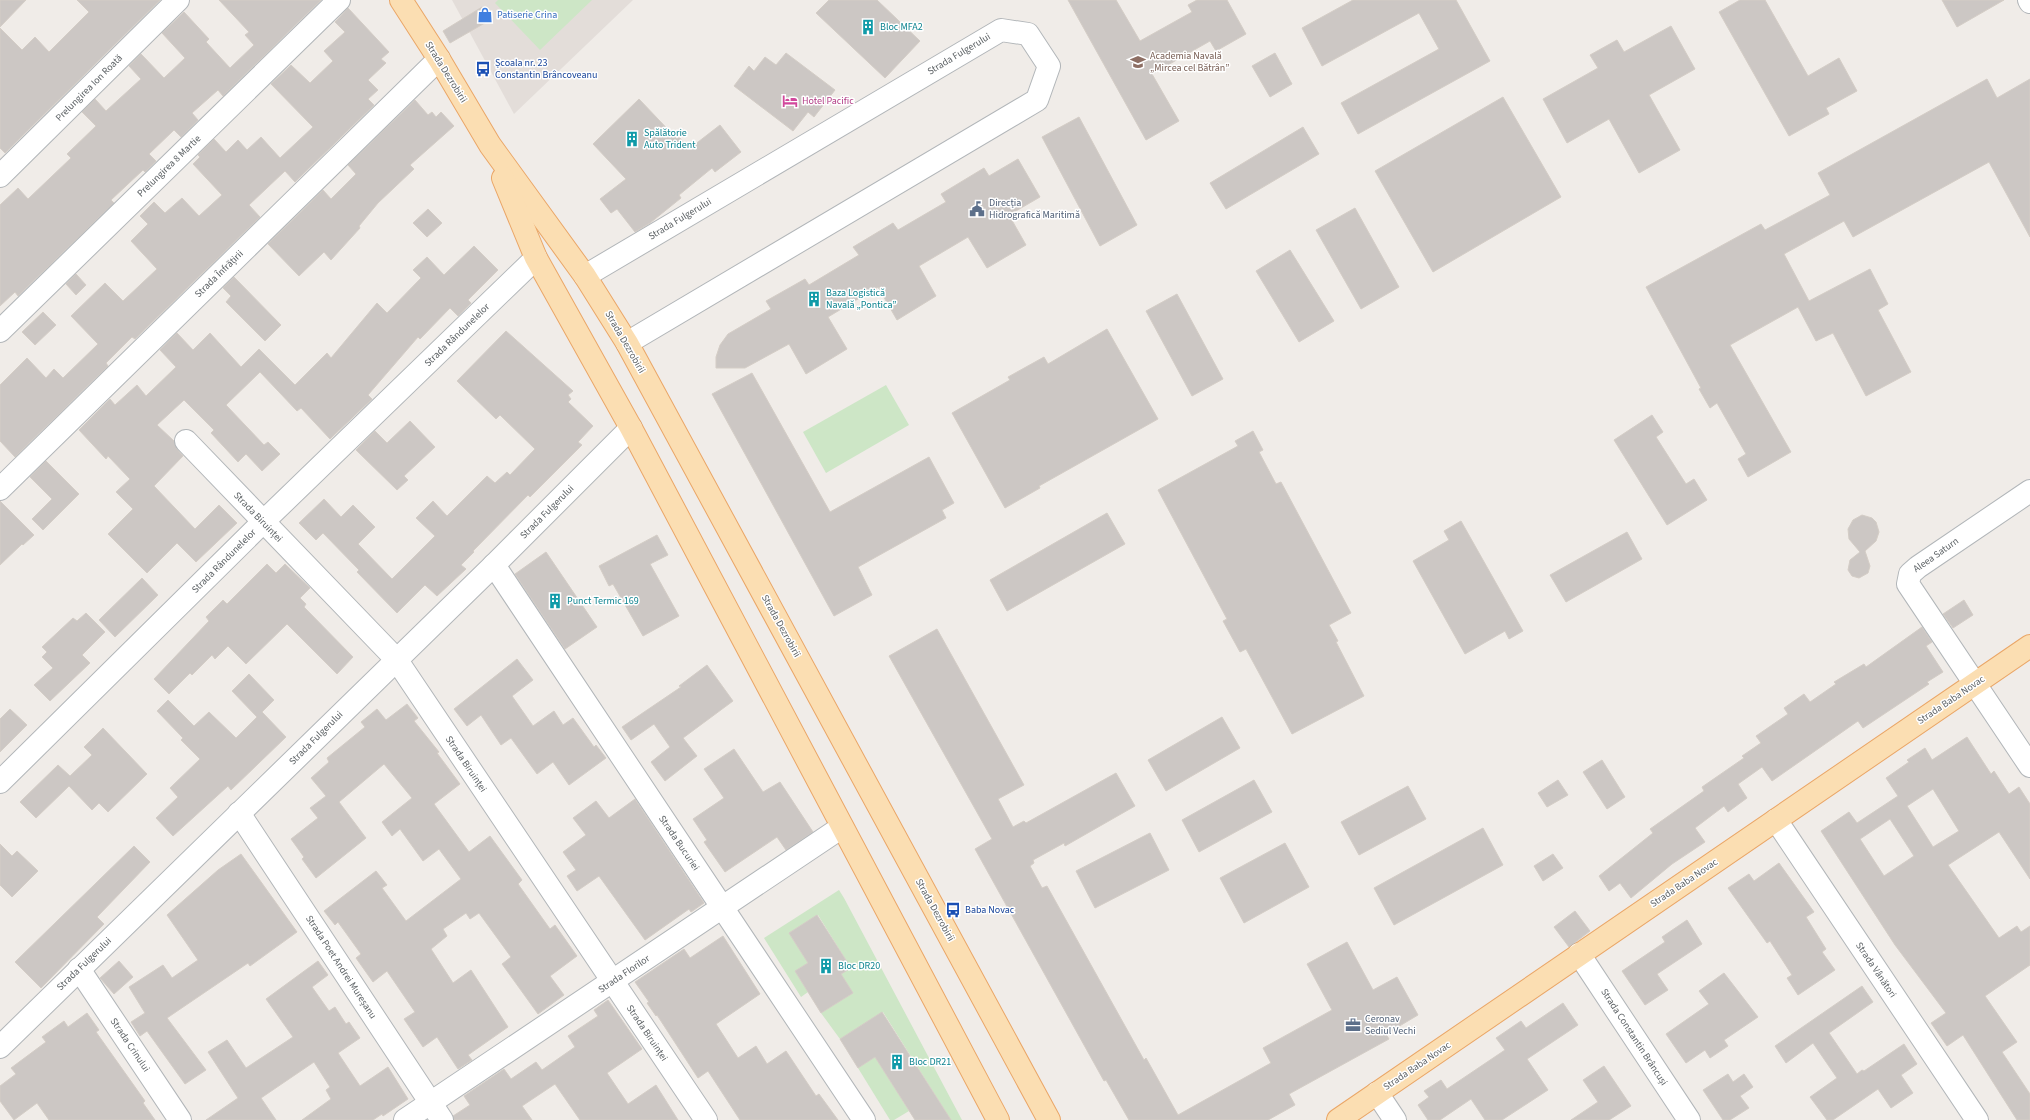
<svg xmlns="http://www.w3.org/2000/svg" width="2030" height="1120" font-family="'Source Sans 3',sans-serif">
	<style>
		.education { fill: #e3ddd9 }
		.green { fill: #cde6c6 }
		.building { fill: #ccc7c4; stroke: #d4cdc6; fill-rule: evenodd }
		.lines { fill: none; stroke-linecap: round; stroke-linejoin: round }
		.minor-casing { stroke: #b2b6b9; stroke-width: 24 }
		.major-casing { stroke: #eaa667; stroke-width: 24 }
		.minor { stroke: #fff; stroke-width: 22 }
		.major { stroke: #fbdeb2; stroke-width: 22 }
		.labels { text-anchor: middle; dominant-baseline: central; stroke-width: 3; stroke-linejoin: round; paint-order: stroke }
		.shop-label { font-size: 10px; fill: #366cbe; stroke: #fff; text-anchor: start }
		.culture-label { font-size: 10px; fill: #0d838f; stroke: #fff; text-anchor: start }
		.street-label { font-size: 10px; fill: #5f6467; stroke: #fff }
		.education-label { font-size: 10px; fill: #785e54; stroke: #fff; text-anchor: start }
		.transit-label { font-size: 10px; fill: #164399; stroke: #fff; text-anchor: start }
		.hotel-label { font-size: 10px; fill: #b23c85; stroke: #fff; text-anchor: start }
		.service-label { font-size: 10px; fill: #4e5e75; stroke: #fff; text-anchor: start }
	</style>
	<rect width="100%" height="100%" fill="#f0ece8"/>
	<path class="education" d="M452,0H633L514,114Z"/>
	<g class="green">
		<path d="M498,0H592L540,50L495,3Z"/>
		<path d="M886,385L909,425L826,473L803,432Z"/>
		<path d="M839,890L844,898L962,1120H951L883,1012L840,1039L821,1013L853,993L841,974L851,968L818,915L789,933L808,963L795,971L808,992L801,997L764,938Z"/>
		<path d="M875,1057L909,1111L894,1120H890L858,1068Z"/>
	</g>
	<g class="building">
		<path d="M0,0H26L0,27Z"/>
		<path d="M77,0H160L5,153L0,148V28L22,50L35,37L49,52L89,12Z"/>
		<path d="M219,0H321L223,96L218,90L192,113L198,120L181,137L174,130L149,154L156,161L145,172L143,170L111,200L114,203L18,296L15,292L0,306V205L18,188L28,199L71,158L67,154L96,126L82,112L95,99L106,111L141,79L129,66L141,54L164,78L185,58L162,33L184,12L209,39L206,42L230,68L254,45L245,35L249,32Z"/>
		<path d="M829,0H877L920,41L885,78L816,13Z"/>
		<path d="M1068,0H1116L1140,41L1192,12L1188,5L1197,0H1227L1246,34L1216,51L1210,41L1152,74L1179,121L1146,140Z"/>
		<path d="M1353,0H1456L1490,61L1358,134L1341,103L1439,49L1419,13L1322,66L1302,28Z"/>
		<path d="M1740,0H1765L1808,76L1839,58L1857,91L1826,108L1829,114L1789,136L1719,12Z"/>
		<path d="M1942,0H2004L1957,27Z"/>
		<path d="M482,7L490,20L450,43L443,31Z"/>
		<path d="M348,8L389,52L381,59L386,63L368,80L378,90L368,99L374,105L295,182L285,171L249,205L260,217L135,339L132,337L106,363L108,366L15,457L0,441V385L27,358L46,378L54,369L63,378L98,344L71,316L105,283L123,301L157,269L131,241L148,224L140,216L154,202L165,213L182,198L199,216L222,195L193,164L200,157L198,155L214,139L226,152L238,140L247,150L261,137L280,158L313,127L271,84L291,65L310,83L333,61L324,51L345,32L335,22Z"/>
		<path d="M1671,26L1695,69L1649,95L1680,150L1639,173L1609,119L1567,143L1543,99L1598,68L1590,55L1617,40L1624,52Z"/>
		<path d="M786,53L835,90L814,117L808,112L793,131L734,86L749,66L754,71L765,57L776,65Z"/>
		<path d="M1275,53L1292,84L1270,97L1252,66Z"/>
		<path d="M1987,79L1997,98L2030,79V237L1989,162L1853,237L1844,221L1784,254L1809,301L1870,269L1888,304L1878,310L1911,372L1866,396L1833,333L1816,341L1798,307L1730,345L1791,452L1748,477L1738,459L1746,454L1717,403L1710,408L1699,389L1701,388L1646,287L1761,224L1765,230L1830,195L1818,173Z"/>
		<path d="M1503,97L1561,197L1433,272L1375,171Z"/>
		<path d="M639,99L677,139L679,137L689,149L720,125L741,152L715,172L712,168L679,195L681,198L650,223L635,232L617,209L611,213L600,199L626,179L593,144Z"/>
		<path d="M415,100L428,115L432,112L436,117L441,112L454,126L410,165L414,169L378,203L359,226L360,228L331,260L324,252L299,276L268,244L323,190L331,199L356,174L348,165Z"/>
		<path d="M1079,117L1137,225L1100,246L1042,137Z"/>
		<path d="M1303,127L1319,154L1226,209L1210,183Z"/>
		<path d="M1018,159L1040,197L1009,215L1026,245L987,268L968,237L919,266L936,296L897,320L878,287L828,317L847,349L806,374L789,344L745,368H716V357L720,345L728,334L771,309L766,301L805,279L809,285L859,255L853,247L893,223L898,230L946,202L941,194L984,168L989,176Z"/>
		<path d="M1355,208L1399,287L1361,309L1316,230Z"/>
		<path d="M428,209L442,223L427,237L413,223Z"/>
		<path d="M474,246L498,270L468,300L471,303L458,316L450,308L420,339L418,337L368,395L372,399L330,439L301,408L297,411L260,372L226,405L264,445L268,442L280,454L262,471L246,454L238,462L211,433L214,430L184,400L157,425L174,441L177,449L183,456L154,486L195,529L219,505L237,523L196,562L177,543L147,573L108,534L133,509L116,492L130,479L108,456L106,459L79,430L110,399L115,405L137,385L146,396L176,367L160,350L177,333L193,350L210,333L241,367L259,349L295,385L327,353L331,358L377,303L387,313L421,278L413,270L427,257L444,275Z"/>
		<path d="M1290,250L1334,321L1299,342L1256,271Z"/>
		<path d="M76,274L86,285L76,295L66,284Z"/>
		<path d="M234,277L281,325L265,341L226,302L231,296L223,288Z"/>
		<path d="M1177,294L1223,379L1192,396L1146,311Z"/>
		<path d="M43,312L56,325L35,345L22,332Z"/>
		<path d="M1107,329L1158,419L1039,486L1040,488L1005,508L952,413L1010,380L1008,377L1044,357L1048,364Z"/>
		<path d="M506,331L573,391L568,395L571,399L568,402L593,426L578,442L582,445L530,497L528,495L473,551L474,552L461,565L466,569L437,596L425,585L397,613L357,572L359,570L323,533L316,540L299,523L324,499L341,517L353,505L375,527L358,544L392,579L435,536L416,518L433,501L447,516L487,476L495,483L507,472L510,475L535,449L500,415L496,419L457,381Z"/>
		<path d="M752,373L830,512L929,457L954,503L942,510L946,518L858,567L872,595L834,616L712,394Z"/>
		<path d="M1652,415L1663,432L1656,437L1686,484L1694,479L1707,500L1667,525L1614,440Z"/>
		<path d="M410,421L435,447L404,476L408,480L397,490L356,450L375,431L387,443Z"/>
		<path d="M1253,431L1263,450L1259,452L1276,484L1281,482L1351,613L1329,625L1338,641L1336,642L1364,696L1292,734L1246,649L1240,652L1223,621L1227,619L1158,490L1238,446L1235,441Z"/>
		<path d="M46,461L79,494L43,530L32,519L52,499L30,477Z"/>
		<path d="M0,501L34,535L23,545L22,544L0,565Z"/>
		<path d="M1107,513L1125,544L1007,611L990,580Z"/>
		<path d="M1862,515L1872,518L1876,522L1879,532L1876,541L1865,551L1870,566L1868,573L1859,578L1852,576L1848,570L1850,560L1860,552L1849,539L1848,529L1853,520Z"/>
		<path d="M1461,521L1523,631L1509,639L1505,631L1465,654L1413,561L1449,540L1444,531Z"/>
		<path d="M1627,532L1642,559L1566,602L1550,575Z"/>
		<path d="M657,535L668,555L650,564L679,616L643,636L613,584L609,586L599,566Z"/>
		<path d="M546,552L597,627L565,649L515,574Z"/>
		<path d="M267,564L276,573L285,564L310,588L300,598L306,604L304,607L353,657L337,674L287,624L246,664L228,646L215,659L212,655L192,675L190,673L169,694L154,679L209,621L206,617L223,600L227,604Z"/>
		<path d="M142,578L158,595L115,637L99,620Z"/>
		<path d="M1964,600L1973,615L1953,628L1943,614Z"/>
		<path d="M86,613L105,632L82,655L90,663L50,701L34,685L53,668L42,657L47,652L42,647L73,618L77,621Z"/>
		<path d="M1922,627L1932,642L1926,646L1943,672L1927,682L1929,684L1863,728L1858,721L1772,781L1762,767L1738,784L1747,798L1728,812L1724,806L1695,828L1705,842L1672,864L1631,898L1620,883L1609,891L1599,876L1653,833L1650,829L1704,791L1702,787L1744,758L1742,756L1761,743L1756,736L1788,714L1784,708L1804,694L1810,702L1836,684L1834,682L1864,664L1866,667Z"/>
		<path d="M937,629L1024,785L998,799L1013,827L1024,821L1026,823L1116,773L1135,806L1065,846L1064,843L1033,860L1034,863L1030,866L1042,888L1047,886L1144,1060L1146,1058L1178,1115L1271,1063L1263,1048L1332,1010L1307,964L1347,942L1373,990L1397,977L1418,1015L1386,1034L1389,1039L1289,1094L1295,1105L1268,1120H1129L1106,1080L1104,1081L975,849L992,839L889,656Z"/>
		<path d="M517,659L533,680L512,696L533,726L554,711L563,725L573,718L594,747L596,745L606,758L569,785L553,762L537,774L511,738L501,745L481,715L467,726L454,709Z"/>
		<path d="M707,665L733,701L683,738L697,756L665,781L651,762L670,747L654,724L631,740L622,727L681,687L679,686Z"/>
		<path d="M249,674L274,700L262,712L286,737L231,790L228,786L173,836L156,818L178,797L170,788L200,759L181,740L183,738L157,711L168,700L194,726L209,712L236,738L257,717L232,691Z"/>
		<path d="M407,704L418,718L414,721L439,752L437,753L460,784L434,804L469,852L490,836L522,880L518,884L550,929L555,925L577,956L550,976L564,995L538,1014L502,964L511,957L479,913L470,919L466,913L443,929L447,936L431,949L453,983L471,970L508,1027L468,1055L472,1060L458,1069L437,1037L423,1047L404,1019L415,1012L387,971L373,982L356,958L361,954L338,922L335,925L324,911L376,871L387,885L382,888L406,921L461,879L439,849L423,861L400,829L392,836L382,822L412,798L384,764L339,802L366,838L316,878L302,859L304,857L291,839L318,818L310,808L326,796L311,778L329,762L327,758L365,727L361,722L377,709L386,720Z"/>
		<path d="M10,709L27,725L0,752V719Z"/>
		<path d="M1222,717L1240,748L1166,791L1148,760Z"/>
		<path d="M103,728L147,774L108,812L99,803L92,810L69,786L36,818L20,802L58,765L70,776L92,755L84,747Z"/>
		<path d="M1967,737L1991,774L1994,771L2009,794L2019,787L2030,804V879L1999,832L1948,865L1999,938L2017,926L2021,932L2030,926V965L1985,996L2017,1042L2002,1052L2030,1094V1120H2017L1963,1035L1947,1046L1931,1023L1946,1013L1895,945L1821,831L1849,812L1857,823L1898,796L1886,778L1909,762L1907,760L1925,748L1932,760ZM1933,789L1959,831L1933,847L1907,806ZM1890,819L1914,856L1884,876L1860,839Z"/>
		<path d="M734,749L763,792L780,782L813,832L786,850L777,837L725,872L704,842L707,840L693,819L724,798L704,769Z"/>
		<path d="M1602,760L1625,797L1607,809L1583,772Z"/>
		<path d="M1254,780L1272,812L1199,852L1182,820Z"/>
		<path d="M1558,780L1568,795L1547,807L1538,793Z"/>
		<path d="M1408,786L1426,819L1359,855L1341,822Z"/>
		<path d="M635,799L704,903L691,912L689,909L645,940L599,876L577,891L567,876L576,870L563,852L586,835L573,818L596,801L609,818Z"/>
		<path d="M1483,828L1503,865L1394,925L1374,888Z"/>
		<path d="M1150,833L1169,870L1095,908L1076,871Z"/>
		<path d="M1285,843L1309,887L1244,923L1220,878Z"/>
		<path d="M0,844L12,856L17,851L38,871L12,897L0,885Z"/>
		<path d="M134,846L150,862L97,917L104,924L41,988L15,962Z"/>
		<path d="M241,854L297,932L250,966L248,963L167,1018L206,1070L185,1084L147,1031L140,1036L131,1022L145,1013L129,987L163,965L172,978L198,960L167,915L218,870Z"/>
		<path d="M1553,854L1563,868L1543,881L1534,866Z"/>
		<path d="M1779,863L1814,912L1806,917L1826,949L1822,952L1835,970L1798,995L1787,978L1792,975L1770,941L1767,943L1728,888L1749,874L1754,881Z"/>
		<path d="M1575,911L1590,931L1569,947L1554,927Z"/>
		<path d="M817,915L851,968L841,974L853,993L821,1013L795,971L808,963L789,933Z"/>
		<path d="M1687,920L1702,944L1657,974L1668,990L1645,1005L1622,971L1665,942L1662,937Z"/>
		<path d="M723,936L760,994L716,1024L738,1058L756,1046L767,1064L786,1051L816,1096L819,1094L838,1120H740L708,1071L698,1078L657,1015L656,1016L647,1003L649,1002L635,982L684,949L690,958Z"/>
		<path d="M119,961L133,977L114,994L100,978Z"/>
		<path d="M318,961L328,975L312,987L329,1011L335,1007L346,1024L349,1022L360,1038L338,1053L360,1086L388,1067L408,1099L383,1116L382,1114L373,1120H302L331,1099L326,1090L330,1087L314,1062L261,1098L276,1120H206L238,1098L208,1052L227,1040L246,1068L293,1037L266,999Z"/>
		<path d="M1724,973L1758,1017L1724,1040L1728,1046L1710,1058L1705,1050L1686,1063L1666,1034L1709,1004L1699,991Z"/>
		<path d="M1862,986L1873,1002L1829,1033L1857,1074L1862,1070L1864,1071L1904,1044L1917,1064L1901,1075L1913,1093L1891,1108L1878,1089L1833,1120H1827L1810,1097L1837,1078L1813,1043L1786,1063L1775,1046Z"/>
		<path d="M608,1000L642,1049L607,1073L628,1104L656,1085L678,1120H580L555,1084L522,1106L532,1120H454L453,1116L470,1105L464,1096L504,1069L511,1079L536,1062L542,1070L575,1047L568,1036L598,1016L594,1010Z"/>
		<path d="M1563,1003L1578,1025L1527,1059L1548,1090L1502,1120H1485L1471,1099L1440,1120H1428L1418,1105L1429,1097L1424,1091L1441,1080L1447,1089L1505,1050L1496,1038L1521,1021L1526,1028Z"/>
		<path d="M882,1012L951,1120H915L875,1057L858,1068L840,1039Z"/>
		<path d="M87,1013L99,1030L96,1032L145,1101L143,1103L155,1120H49L37,1103L14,1120L0,1101V1086L16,1074L11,1068L46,1042L42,1037L64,1021L68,1027Z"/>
		<path d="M1604,1066L1631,1106L1609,1120H1571L1598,1102L1583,1080Z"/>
		<path d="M1728,1074L1733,1082L1744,1074L1753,1087L1740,1096L1749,1108L1730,1120H1723L1703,1090Z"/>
	</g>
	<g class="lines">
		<g class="minor-casing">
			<g id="minor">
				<path d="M2029,0L2030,2"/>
				<path d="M0,176L178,0"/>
				<path d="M585,276L1001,30L1028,34L1049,66L1037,100L627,343"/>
				<path d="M0,331L339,0"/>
				<path d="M186,441L396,659L706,1120"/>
				<path d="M0,489L439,59"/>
				<path d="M2030,491L1918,567L1910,574L1908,584L2030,766"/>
				<path d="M494,565L864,1120"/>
				<path d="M0,782L263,522L536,258"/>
				<path d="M239,813L442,1120"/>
				<path d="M1776,820L1977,1120"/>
				<path d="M1579,954L1689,1120"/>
				<path d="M79,969L180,1120"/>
				<path d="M0,1047L494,565L631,428"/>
				<path d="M1377,1093L1395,1120"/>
				<path d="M405,1120L842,827"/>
			</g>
		</g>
		<g class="major-casing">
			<g id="major">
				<path d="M401,0L439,59L490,145L585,276L627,343L1049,1120"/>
				<path d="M503,178L536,258L631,428L998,1120"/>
				<path d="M1338,1120L2030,646"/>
			</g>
		</g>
		<use href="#minor" class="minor"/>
		<use href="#major" class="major"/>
	</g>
	<defs>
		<g id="shop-bare" transform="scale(1.2)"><path d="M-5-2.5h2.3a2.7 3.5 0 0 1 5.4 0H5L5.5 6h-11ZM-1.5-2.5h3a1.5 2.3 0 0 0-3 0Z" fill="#3f7fe0" stroke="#fff" stroke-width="2.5" paint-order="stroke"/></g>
		<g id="building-bare" transform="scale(1.2)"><path d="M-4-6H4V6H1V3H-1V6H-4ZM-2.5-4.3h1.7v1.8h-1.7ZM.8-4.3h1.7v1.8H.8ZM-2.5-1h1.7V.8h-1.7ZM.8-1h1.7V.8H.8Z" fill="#0f9aa8" stroke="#fff" stroke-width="2.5" paint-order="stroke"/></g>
		<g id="university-bare" transform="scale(1.2)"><path d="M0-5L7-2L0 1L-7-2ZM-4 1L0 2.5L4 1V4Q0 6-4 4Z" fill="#8d6e63" stroke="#fff" stroke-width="2.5" paint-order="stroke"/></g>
		<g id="bus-bare" transform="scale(1.2)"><path d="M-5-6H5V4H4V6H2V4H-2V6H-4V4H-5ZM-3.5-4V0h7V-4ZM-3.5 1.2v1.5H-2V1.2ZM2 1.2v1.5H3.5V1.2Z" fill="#1a4fb4" stroke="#fff" stroke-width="2.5" paint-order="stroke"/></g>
		<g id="hotel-bare" transform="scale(1.2)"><path d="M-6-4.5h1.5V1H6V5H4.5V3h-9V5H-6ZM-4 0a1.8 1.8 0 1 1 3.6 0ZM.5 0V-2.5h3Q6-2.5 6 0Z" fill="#d1479c" stroke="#fff" stroke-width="2.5" paint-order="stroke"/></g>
		<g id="civic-bare" transform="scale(1.2)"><path d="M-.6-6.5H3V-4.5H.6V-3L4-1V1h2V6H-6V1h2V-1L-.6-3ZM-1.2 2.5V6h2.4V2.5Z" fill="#5c6f8a" stroke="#fff" stroke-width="2.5" paint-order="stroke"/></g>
		<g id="office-bare" transform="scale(1.2)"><path d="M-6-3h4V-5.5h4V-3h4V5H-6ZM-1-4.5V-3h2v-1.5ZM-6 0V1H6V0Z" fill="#5c6f8a" stroke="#fff" stroke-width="2.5" paint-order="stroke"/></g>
	</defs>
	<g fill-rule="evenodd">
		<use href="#shop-bare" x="485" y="15"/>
		<use href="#building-bare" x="868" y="27"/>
		<use href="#university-bare" x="1138" y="62"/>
		<use href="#bus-bare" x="483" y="69"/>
		<use href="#hotel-bare" x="790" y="101"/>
		<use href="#building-bare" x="632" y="139"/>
		<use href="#civic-bare" x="977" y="209"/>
		<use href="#building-bare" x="814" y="299"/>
		<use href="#building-bare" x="555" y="601"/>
		<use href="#bus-bare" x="953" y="910"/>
		<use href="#building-bare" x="826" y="966"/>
		<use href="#office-bare" x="1353" y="1025"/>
		<use href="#building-bare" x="897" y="1062"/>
	</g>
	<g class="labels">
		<g class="shop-label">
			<text x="497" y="15">Patiserie Crina</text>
		</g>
		<g class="culture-label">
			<text x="880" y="27">Bloc MFA2</text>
			<text x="644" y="133">Spălătorie<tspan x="644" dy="12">Auto Trident</tspan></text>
			<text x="826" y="293">Baza Logistică<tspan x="826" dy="12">Navală „Pontica”</tspan></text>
			<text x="567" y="601">Punct Termic 169</text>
			<text x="838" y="966">Bloc DR20</text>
			<text x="909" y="1062">Bloc DR21</text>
		</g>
		<g class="street-label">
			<text transform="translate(959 54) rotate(-31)">Strada Fulgerului</text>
			<text transform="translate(446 72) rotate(58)">Strada Dezrobirii</text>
			<text transform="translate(89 88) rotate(-45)">Prelungirea Ion Roată</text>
			<text transform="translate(169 166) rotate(-44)">Prelungirea 8 Martie</text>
			<text transform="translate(680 219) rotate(-31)">Strada Fulgerului</text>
			<text transform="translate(219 274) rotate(-44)">Strada Înfrățirii</text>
			<text transform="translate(457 335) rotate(-44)">Strada Rândunelelor</text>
			<text transform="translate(625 342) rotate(60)">Strada Dezrobirii</text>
			<text transform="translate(547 512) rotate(-45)">Strada Fulgerului</text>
			<text transform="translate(258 517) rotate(46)">Strada Biruinței</text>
			<text transform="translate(1936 555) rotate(-35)">Aleea Saturn</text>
			<text transform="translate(224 561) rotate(-45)">Strada Rândunelelor</text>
			<text transform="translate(781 626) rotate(61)">Strada Dezrobirii</text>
			<text transform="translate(1951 700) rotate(-34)">Strada Baba Novac</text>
			<text transform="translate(316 738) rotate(-45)">Strada Fulgerului</text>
			<text transform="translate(466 764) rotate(56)">Strada Biruinței</text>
			<text transform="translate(679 843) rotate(56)">Strada Bucuriei</text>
			<text transform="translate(1684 883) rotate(-34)">Strada Baba Novac</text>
			<text transform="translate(935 910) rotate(61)">Strada Dezrobirii</text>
			<text transform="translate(84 964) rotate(-44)">Strada Fulgerului</text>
			<text transform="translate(341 967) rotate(57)">Strada Poet Andrei Mureșanu</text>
			<text transform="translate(1876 970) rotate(56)">Strada Vânători</text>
			<text transform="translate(624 974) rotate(-34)">Strada Florilor</text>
			<text transform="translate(647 1033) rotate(56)">Strada Biruinței</text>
			<text transform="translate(1634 1037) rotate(57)">Strada Constantin Brâncuși</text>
			<text transform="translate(130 1045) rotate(56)">Strada Crinului</text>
			<text transform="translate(1417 1066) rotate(-34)">Strada Baba Novac</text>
		</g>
		<g class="education-label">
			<text x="1150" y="56">Academia Navală<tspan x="1150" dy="12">„Mircea cel Bătrân”</tspan></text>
		</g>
		<g class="transit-label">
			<text x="495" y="63">Școala nr. 23<tspan x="495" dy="12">Constantin Brâncoveanu</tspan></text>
			<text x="965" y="910">Baba Novac</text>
		</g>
		<g class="hotel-label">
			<text x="802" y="101">Hotel Pacific</text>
		</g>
		<g class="service-label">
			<text x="989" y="203">Direcția<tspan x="989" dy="12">Hidrografică Maritimă</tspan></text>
			<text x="1365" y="1019">Ceronav<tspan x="1365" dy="12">Sediul Vechi</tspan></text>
		</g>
	</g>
</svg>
